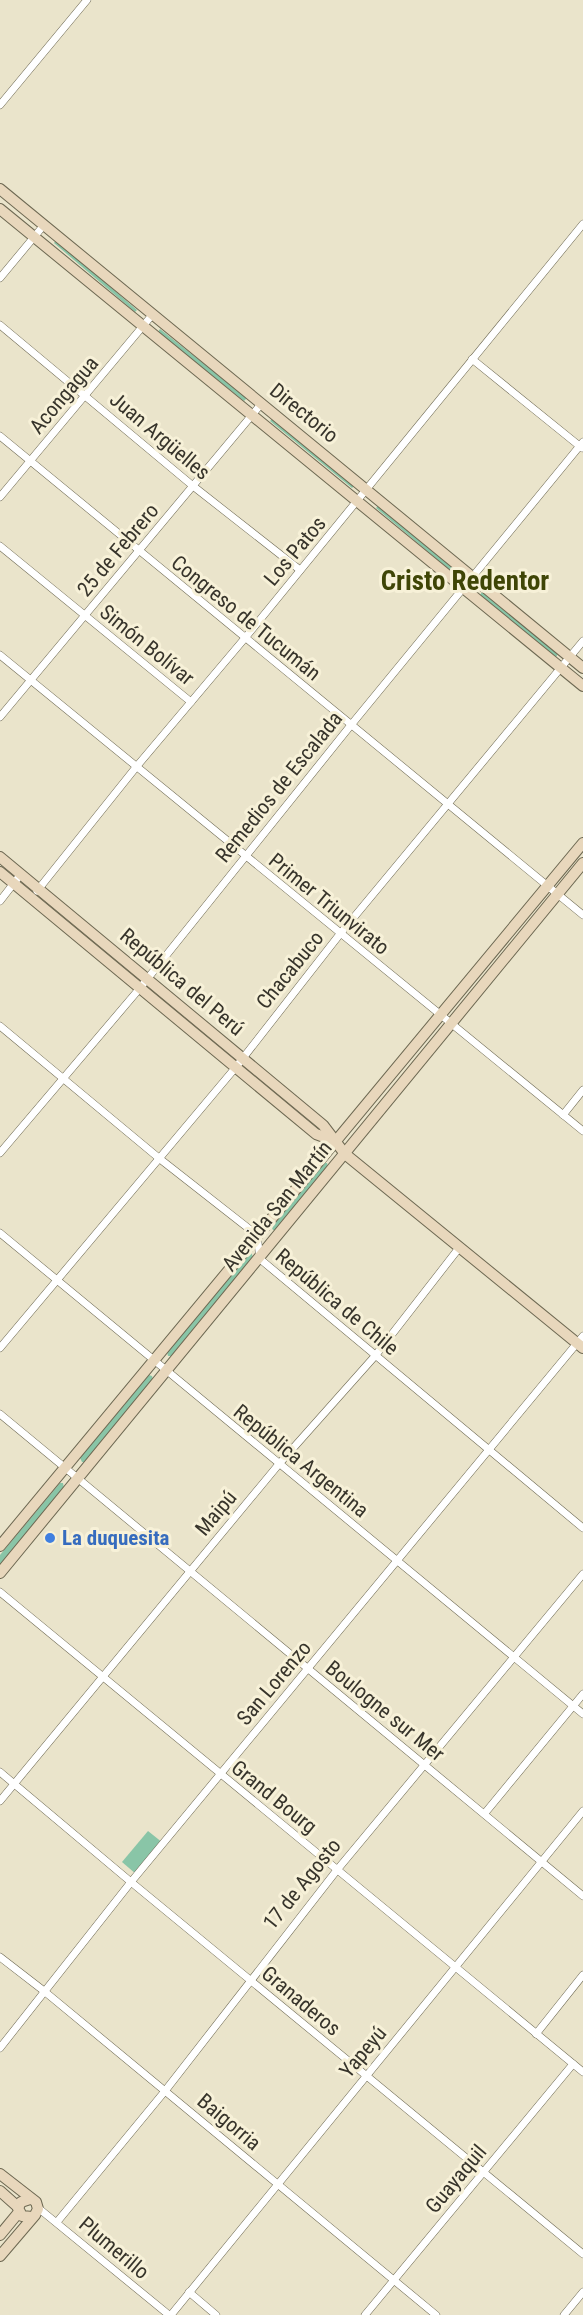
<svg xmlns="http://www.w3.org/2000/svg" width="583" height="2315" font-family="'Roboto Condensed',sans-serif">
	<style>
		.green { fill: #89c5a7 }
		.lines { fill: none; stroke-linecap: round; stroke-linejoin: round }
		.street-casing { stroke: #6d6852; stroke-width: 8 }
		.secondary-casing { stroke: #6d6852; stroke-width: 12 }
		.street { stroke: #fff; stroke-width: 7 }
		.secondary { stroke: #e8d7bc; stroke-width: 10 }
		.shop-dot { fill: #3f7fe0; stroke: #f7f1d8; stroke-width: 2 }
		.labels { text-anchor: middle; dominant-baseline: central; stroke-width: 6; stroke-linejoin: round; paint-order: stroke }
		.street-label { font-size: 21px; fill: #37342b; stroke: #f7f1d8 }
		.shop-label { font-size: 21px; font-weight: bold; fill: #366cbe; stroke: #f7f1d8; text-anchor: start }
		.district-label { font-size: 27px; font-weight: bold; fill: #3f4506; stroke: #f7f1d8 }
	</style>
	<rect width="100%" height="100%" fill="#eae4cb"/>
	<g class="green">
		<path d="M56,240L137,310L135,312L54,243Z"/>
		<path d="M160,329L247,398L244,401L158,332Z"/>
		<path d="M272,419L354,486L352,488L270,421Z"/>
		<path d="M378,506L459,573L457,576L376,508Z"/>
		<path d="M482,592L558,654L556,657L480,595Z"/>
		<path d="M323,1163H327L328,1167L275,1230H273L271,1226Z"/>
		<path d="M251,1252L253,1257L171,1356H168L167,1352Z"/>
		<path d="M149,1375L152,1376L153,1379L85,1462H82L80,1458Z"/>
		<path d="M60,1483H63L64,1488L0,1565V1555Z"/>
		<path d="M148,1831L163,1843L136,1874L122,1862Z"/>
	</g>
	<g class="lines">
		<g class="street-casing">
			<g id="street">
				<path d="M0,105L87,0"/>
				<path d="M0,278L44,225"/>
				<path d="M0,325L193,486L300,570"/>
				<path d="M472,359L582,448"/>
				<path d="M0,436L583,915"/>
				<path d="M0,497L153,314"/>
				<path d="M0,546L191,702"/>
				<path d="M0,655L583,1131"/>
				<path d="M0,717L262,403"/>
				<path d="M37,891L137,766L245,638L583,224"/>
				<path d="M0,901L21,874"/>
				<path d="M0,1026L160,1159L257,1235L260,1259L583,1528"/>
				<path d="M563,1115L583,1090"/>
				<path d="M0,1153L140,988L351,725L583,442"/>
				<path d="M0,1233L583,1714"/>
				<path d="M0,1348L236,1067L340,934L583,641"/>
				<path d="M0,1414L583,1896"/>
				<path d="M0,1592L583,2072"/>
				<path d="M0,1772L131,1882L583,2254"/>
				<path d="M0,1801L279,1464L375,1356L459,1248"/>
				<path d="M485,1813L583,1694"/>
				<path d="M0,1957L44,1991L436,2315"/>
				<path d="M536,2034L583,1975"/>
				<path d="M0,2048L131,1882L583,1336"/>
				<path d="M37,2207L169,2315"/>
				<path d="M57,2222L165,2091L337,1870L583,1574"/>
				<path d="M189,2292L216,2315"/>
				<path d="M171,2315L583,1811"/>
				<path d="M365,2315L573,2064"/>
				<path d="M564,2315L583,2292"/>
			</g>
		</g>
		<g class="secondary-casing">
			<g id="secondary">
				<path d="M0,189L583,668"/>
				<path d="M0,209L583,686"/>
				<path d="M0,857L323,1125L345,1154L583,1348"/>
				<path d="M0,872L316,1134L335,1141"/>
				<path d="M0,1546L583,843"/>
				<path d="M0,1573L583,863"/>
				<path d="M0,2174L36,2202L38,2209L35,2215L0,2256"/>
				<path d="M0,2191L18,2207"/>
				<path d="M30,2199L21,2202L18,2208L22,2216L32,2217"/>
				<path d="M0,2235L19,2212"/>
			</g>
		</g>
		<use href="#street" class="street"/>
		<use href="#secondary" class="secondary"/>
	</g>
	<circle class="shop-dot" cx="50" cy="1538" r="6"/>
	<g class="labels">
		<g class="street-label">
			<text transform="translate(64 395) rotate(-50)">Acongagua</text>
			<text transform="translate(304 413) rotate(39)">Directorio</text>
			<text transform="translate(160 436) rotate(40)">Juan Argüelles</text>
			<text transform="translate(118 550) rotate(-50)">25 de Febrero</text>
			<text transform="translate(295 551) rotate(-50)">Los Patos</text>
			<text transform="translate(246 618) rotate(39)">Congreso de Tucumán</text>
			<text transform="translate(147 645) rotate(39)">Simón Bolívar</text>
			<text transform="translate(279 787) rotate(-51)">Remedios de Escalada</text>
			<text transform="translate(329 904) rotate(39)">Primer Triunvirato</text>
			<text transform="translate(290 970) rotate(-51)">Chacabuco</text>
			<text transform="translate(182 982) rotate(40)">República del Perú</text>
			<text transform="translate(277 1206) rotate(-51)">Avenida San Martín</text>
			<text transform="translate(337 1302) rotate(40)">República de Chile</text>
			<text transform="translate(301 1461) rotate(39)">República Argentina</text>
			<text transform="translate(216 1513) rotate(-50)">Maipú</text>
			<text transform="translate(274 1683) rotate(-50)">San Lorenzo</text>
			<text transform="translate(385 1711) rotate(39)">Boulogne sur Mer</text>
			<text transform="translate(274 1797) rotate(39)">Grand Bourg</text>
			<text transform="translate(302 1884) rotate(-51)">17 de Agosto</text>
			<text transform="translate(301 2001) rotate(40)">Granaderos</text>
			<text transform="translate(363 2052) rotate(-50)">Yapeyú</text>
			<text transform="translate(229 2122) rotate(40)">Baigorria</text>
			<text transform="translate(456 2179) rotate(-50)">Guayaquil</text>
			<text transform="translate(114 2248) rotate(40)">Plumerillo</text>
		</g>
		<g class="shop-label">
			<text x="62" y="1538">La duquesita</text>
		</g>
		<g class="district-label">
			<text x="465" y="581">Cristo Redentor</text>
		</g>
	</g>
</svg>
